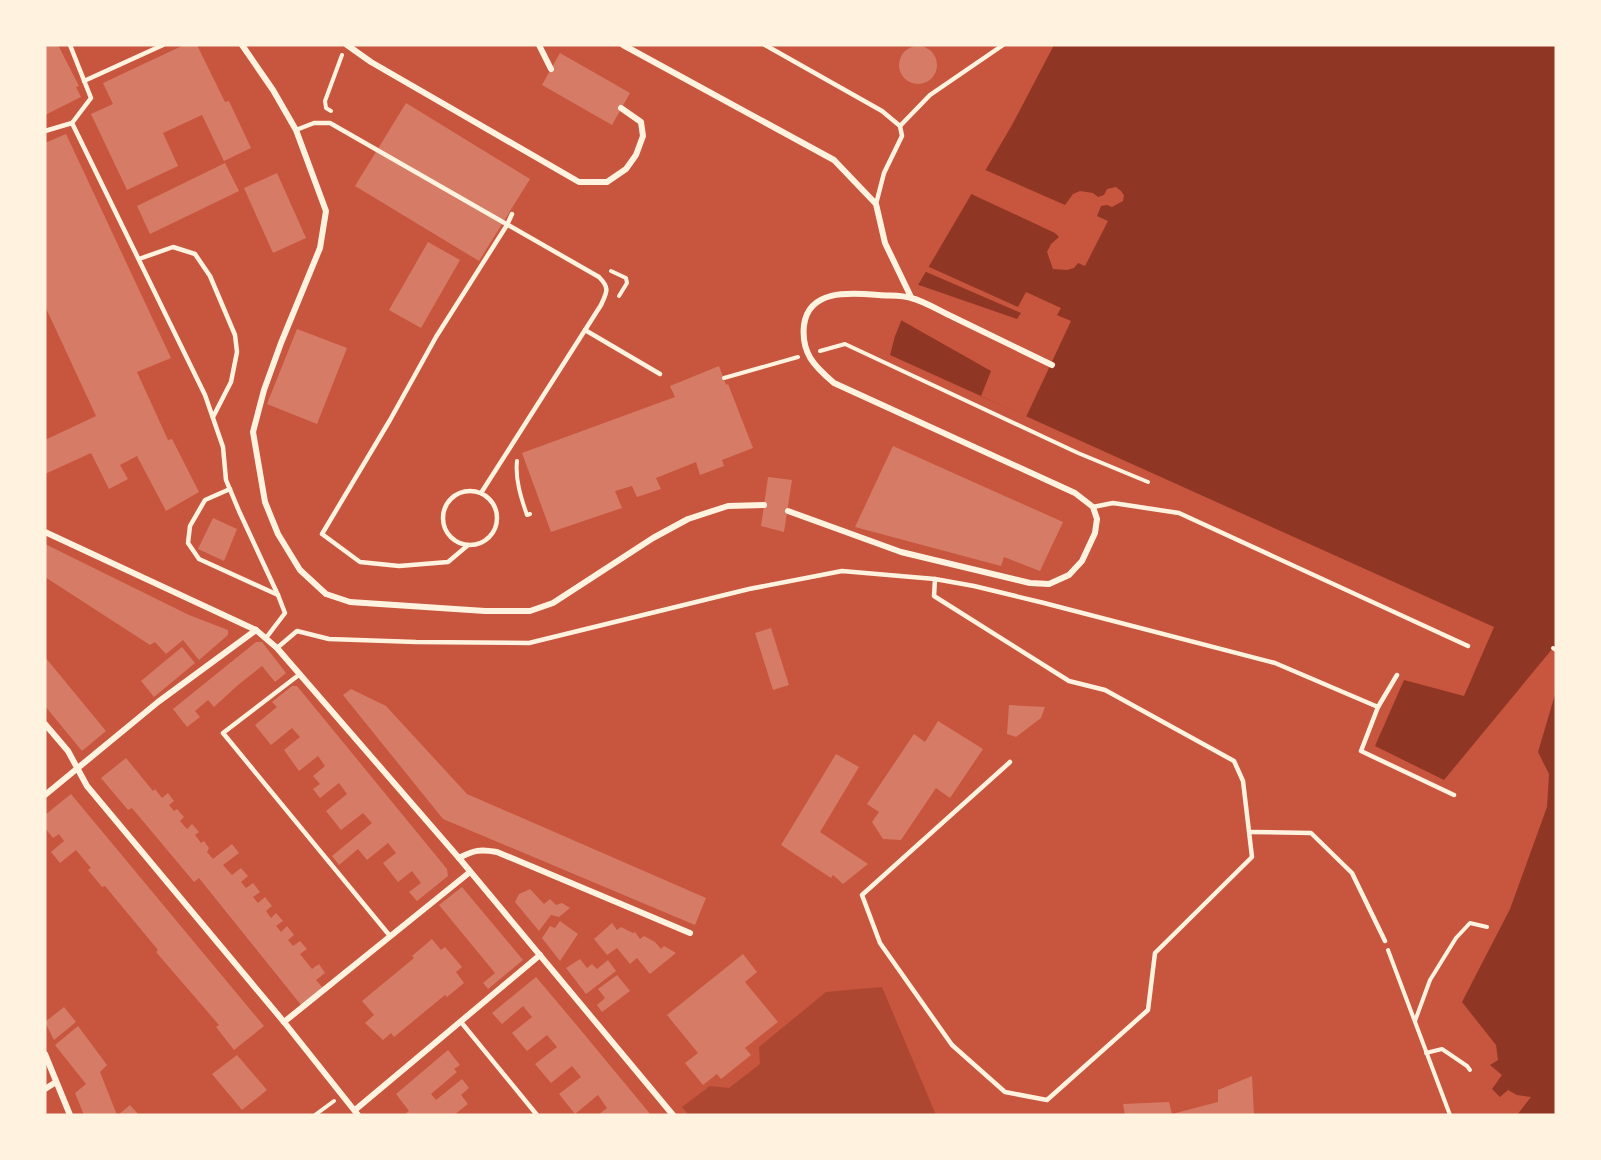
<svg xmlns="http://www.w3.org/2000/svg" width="1601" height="1160" font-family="Signika,sans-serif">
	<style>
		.green { fill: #ae4732 }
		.water { fill: #8f3625 }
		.pier { fill: #c8553d }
		.building { fill: #d67c66 }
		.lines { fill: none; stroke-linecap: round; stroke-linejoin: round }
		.path { stroke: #fff3e0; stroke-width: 4 }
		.service { stroke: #fff3e0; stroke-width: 4.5 }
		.minor { stroke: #fff3e0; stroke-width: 6 }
	</style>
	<rect width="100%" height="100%" fill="#c8553d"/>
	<path class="green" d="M882,987L936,1115H689L682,1107L710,1086L729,1088L760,1064L759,1047L826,992Z"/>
	<g class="water">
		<path d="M1054,45H1556V649L1553,648L1444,780L1375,746L1404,680L1464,696L1494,627L890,355L895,336L911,297L1012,125Z"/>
		<path d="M1556,691V1115H1517L1531,1097L1517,1095L1508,1090L1500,1097L1492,1089L1502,1075L1490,1065L1498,1060L1496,1045L1462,1002L1510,909L1547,807L1549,774L1538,752Z"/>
	</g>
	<g class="pier">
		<path d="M983,169L1065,205L1073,194L1080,191L1093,193L1098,197L1104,195L1107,189L1116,187L1121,191L1124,195L1123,201L1112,207L1107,205L1101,206L1097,216L1108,221L1085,266L1078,263L1074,268L1067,270L1053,269L1047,252L1051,244L1059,237L1055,233L969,193Z"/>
		<path d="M927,266L1018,307L1026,292L1061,308L1057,315L1071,321L1026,417L981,396L991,371L899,319L908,296L916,284L1017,319L1021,313L924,271Z"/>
	</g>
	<g class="building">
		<path d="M45,45H58L79,86L76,87L81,97L45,115Z"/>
		<path d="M184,45H197L225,102L229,101L251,148L224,161L202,115L163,133L178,166L127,190L91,114L113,104L103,83Z"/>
		<circle cx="918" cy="65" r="19"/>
		<path d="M560,53L630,93L612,125L542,85Z"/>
		<path d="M406,103L530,179L479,261L355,186Z"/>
		<path d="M66,134L171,358L137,372L168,440L172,439L199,492L166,511L137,456L120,465L128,479L109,489L91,453L45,474V440L96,416L45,306V143Z"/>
		<path d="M225,163L239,191L150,234L137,206Z"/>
		<path d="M277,173L306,238L273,253L244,188Z"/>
		<path d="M428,242L460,260L421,328L389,310Z"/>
		<path d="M297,329L347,348L317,424L267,404Z"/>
		<path d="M719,366L726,385L728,384L753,448L722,460L724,466L700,475L696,462L656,478L661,489L637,497L632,486L615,491L622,508L551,532L522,453L675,397L670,386Z"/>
		<path d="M893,446L1063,522L1040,571L1004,557L1001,566L855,527Z"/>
		<path d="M768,477L792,480L784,532L761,526Z"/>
		<path d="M213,518L237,529L224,561L198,549Z"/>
		<path d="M45,544L189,615L228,630V635L199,660L183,640L166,654L155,642L150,645L45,577Z"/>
		<path d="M771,628L789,685L773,690L755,633Z"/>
		<path d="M256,642H262L286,673L275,682L262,666L238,685L214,707L208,700L195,711L200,717L187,727L173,709Z"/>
		<path d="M182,647L195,663L154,697L141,681Z"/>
		<path d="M45,657L106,731L82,751L45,706Z"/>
		<path d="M292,686H297L447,869L448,876L417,901L409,892L421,883L412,871L398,882L383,863L396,853L388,843L367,860L358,849L339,865L332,856L372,823L363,813L341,830L326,811L347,794L339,783L320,798L313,789L320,784L313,776L325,766L318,756L299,771L284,750L300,737L292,728L271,745L255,725L277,707L272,702Z"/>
		<path d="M351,689L386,706L467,794L706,898L695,925L443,819L343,695Z"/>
		<path d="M1009,705L1045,707L1041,718L1016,737L1007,734Z"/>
		<path d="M938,721L983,749L950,798L936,788L901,840L883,839L872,822L879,812L867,804L914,734L925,742Z"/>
		<path d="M836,754L859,767L820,832L868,864L843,884L833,875L831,878L781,845Z"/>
		<path d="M126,758L153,791L155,789L162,798L168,793L174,801L169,805L174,811L177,809L184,817L180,821L187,829L192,824L199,832L195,835L201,843L204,841L209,848L207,852L213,859L232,844L239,853L223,865L232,875L241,868L248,876L241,882L246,888L253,883L260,892L253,897L258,903L265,897L272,906L266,911L271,918L276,913L283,921L276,926L281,932L287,926L294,935L288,940L293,946L300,941L307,949L300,954L312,969L319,964L325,973L316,980L323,988L301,1005L199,878L194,882L132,808L128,810L101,778Z"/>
		<path d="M71,794L264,1026L234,1050L216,1027L219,1025L156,952L158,950L105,886L102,887L88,870L91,868L76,850L60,863L51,852L64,841L59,834L53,838L45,828V815Z"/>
		<path d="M462,887L523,960L488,989L483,983L495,973L439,905Z"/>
		<path d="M530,889L544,904L550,899L556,905L562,903L570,908L559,917L551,915L539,931L515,902L519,894Z"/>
		<path d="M560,921L578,934L560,961L542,938L550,926L555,928Z"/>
		<path d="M612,923L617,930L621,927L633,933L635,932L640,939L644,936L655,942L661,949L664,946L676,953L650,974L637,958L630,964L617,948L607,955L594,939Z"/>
		<path d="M432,939L441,950L445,947L462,967L456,972L464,983L447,997L445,995L394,1037L391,1033L383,1040L365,1023L374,1015L362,1001L414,958L412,956Z"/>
		<path d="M743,954L757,972L745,982L778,1022L745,1048L751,1055L721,1079L717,1074L703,1085L685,1063L698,1053L667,1015Z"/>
		<path d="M580,959L587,968L592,964L597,969L608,960L616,971L586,994L566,968Z"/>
		<path d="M617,975L630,991L602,1012L597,1005L605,998L598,989Z"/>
		<path d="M536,977L574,1022L651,1115H598L607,1108L598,1095L575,1114L559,1094L581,1077L572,1066L551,1083L535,1064L557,1047L547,1035L527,1051L512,1033L532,1017L523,1006L502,1024L492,1013Z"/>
		<path d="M64,1007L76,1022L54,1040L45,1022Z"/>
		<path d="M78,1026L107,1065L100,1072L117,1115H84L75,1093L86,1084L55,1045Z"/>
		<path d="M448,1050L460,1065L454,1069L457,1072L431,1094L436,1100L462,1079L469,1088L461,1095L468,1104L454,1115H407L406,1113L409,1111L396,1094Z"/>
		<path d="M237,1055L267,1090L242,1110L212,1074Z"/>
		<path d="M1252,1076L1254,1115H1125L1123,1104L1169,1102L1172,1114L1218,1102V1090Z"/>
		<path d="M130,1105L139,1115H118Z"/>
	</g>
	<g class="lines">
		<g class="path">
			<path d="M331,111L326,108L325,101L342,55"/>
			<path d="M611,271L626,278L627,283L619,296"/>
			<path d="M820,351L845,344L1078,453L1148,482"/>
			<path d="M724,378L798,357"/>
			<path d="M517,461C515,479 521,498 527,515L530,514"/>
			<path d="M1553,648L1556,650"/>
			<path d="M1388,950L1450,1115"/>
			<path d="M1415,1021L1430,980L1456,938L1470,923L1487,927"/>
			<path d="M1426,1053L1442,1049L1467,1066L1470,1070"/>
			<path d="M315,1115L334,1101"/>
		</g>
		<g class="service">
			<path d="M70,45L91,98L72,123"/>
			<path d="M765,45L882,111L900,126L902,136L884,173L876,204"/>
			<path d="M84,81L163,45"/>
			<path d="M900,126L930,95L1003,45"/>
			<path d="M296,130L314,123H330L599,277C610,288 607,292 601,305L481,493"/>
			<path d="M45,131L72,123L205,395L223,447L226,480L239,511L278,595L285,613L266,638"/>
			<path d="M139,259L173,247L195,254L210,276L235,335L237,352L231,382L213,417"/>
			<path d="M585,330L660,374"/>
			<path d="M230,489L205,500L190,526L188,543L199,559L278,595"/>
			<circle cx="470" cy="518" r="27"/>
			<path d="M1093,507L1113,503L1179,513L1468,646"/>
			<path d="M467,546L448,562L399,566L360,562L322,534L390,420L436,337L507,225L512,214"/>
			<path d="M935,579L974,586L1044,603L1275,663L1378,707L1397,675"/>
			<path d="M277,648L297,631L329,639L416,642L529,643L749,589L842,571L935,579L934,596L1069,681L1105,690L1234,761L1243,781L1252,857L1155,953L1148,1010L1047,1100L1005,1092L952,1045L880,943L862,895L1010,762"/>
			<path d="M300,674L223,733L390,936"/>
			<path d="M1378,707L1361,751L1454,795"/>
			<path d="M1250,832L1311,833L1352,873L1385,941"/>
			<path d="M461,1022L537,1115"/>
		</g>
		<g class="minor">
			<path d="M242,45L273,90L296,130L326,211L320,248L281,343L264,390L253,432L265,502L278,534L300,570L326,594L350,602L485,611H530L553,603L653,538L688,519L728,506L764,505"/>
			<path d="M347,45L371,62L579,182H607L626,169L636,155L643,136L641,122L621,108"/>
			<path d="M539,45L551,69"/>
			<path d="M623,45L834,160L876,204L885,243L911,297"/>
			<path d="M788,511L901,552L1030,583L1049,584L1069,575L1082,561L1095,533L1097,519L1093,507L1075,493L834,383C814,366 801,353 804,325C809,288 852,293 879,295C889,296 902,295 911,298C924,301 940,311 953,317C986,333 1019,349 1052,365"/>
			<path d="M45,532L256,630L277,648L459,858L673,1115"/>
			<path d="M45,724L68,751L87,786L284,1022L358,1115"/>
			<path d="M45,795L158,702L256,630"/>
			<path d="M459,858C474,850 480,849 497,852L690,933"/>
			<path d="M284,1022L470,872"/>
			<path d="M45,1054L70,1115"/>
			<path d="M45,1089L56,1082"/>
			<path d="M355,1110L540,955"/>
		</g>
	</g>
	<rect width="1601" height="1160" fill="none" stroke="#fff3e0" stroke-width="93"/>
</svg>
